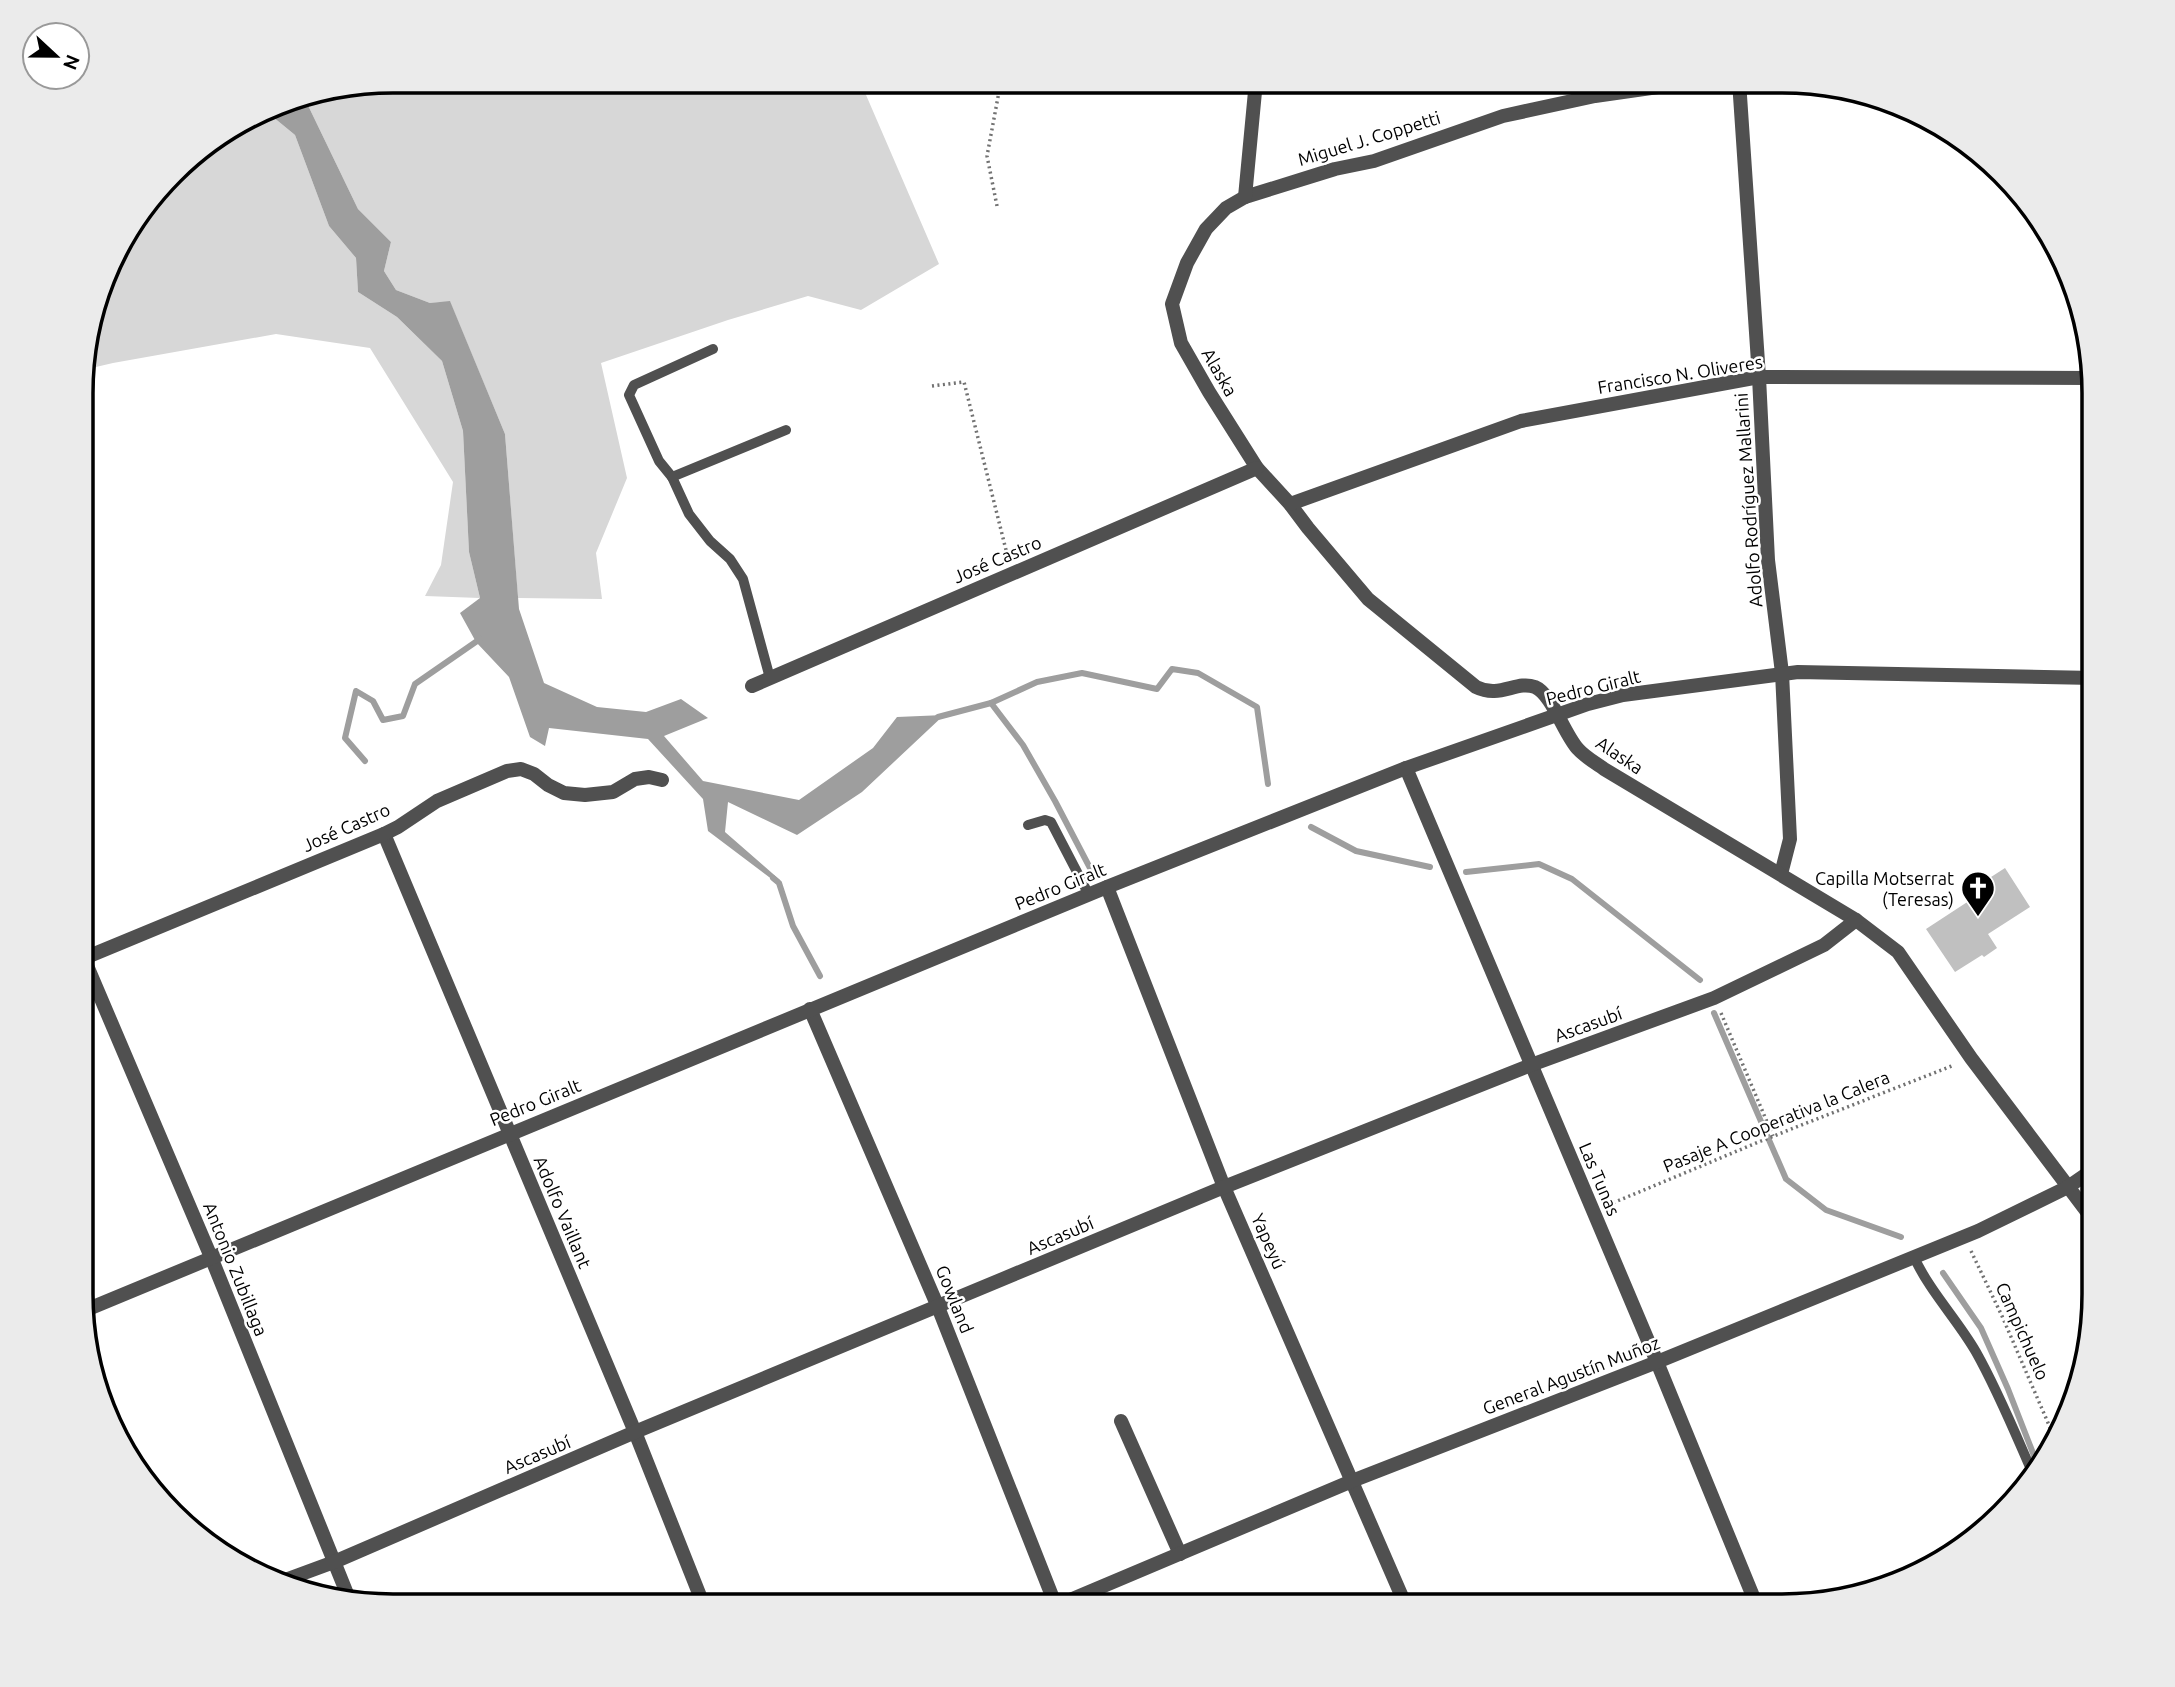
<svg xmlns="http://www.w3.org/2000/svg" width="2175" height="1687" font-family="Ubuntu,sans-serif">
	<style>
		.green { fill: #d7d7d7 }
		.water { fill: #9e9e9e }
		.lines { fill: none; stroke-linecap: round; stroke-linejoin: round }
		.stream { stroke: #9e9e9e; stroke-width: 6 }
		.building { fill: #c0c0c0 }
		.path { stroke: #727272; stroke-width: 3.5; stroke-dasharray: 2 3.5; stroke-linecap: butt }
		.lane { stroke: #505050; stroke-width: 10 }
		.street { stroke: #505050; stroke-width: 14 }
		.labels { text-anchor: middle; dominant-baseline: central; stroke-width: 5; stroke-linejoin: round; paint-order: stroke }
		.street-label { font-size: 18px; fill: #000; stroke: #fff }
		.poi-label { font-size: 18px; fill: #000; stroke: #fff; text-anchor: end }
		.rim { fill: none; stroke: #000; stroke-width: 3.5 }
	</style>
	<rect width="100%" height="100%" fill="#fff"/>
	<g class="green">
		<path d="M393,81H860L939,264L861,310L808,296L728,320L601,363L627,478L596,553L602,599L518,598L505,434L450,302L430,303L396,290L384,271L391,242L358,209L303,95Z"/>
		<path d="M267,112L295,135L329,226L356,258L358,292L397,317L442,361L463,431L469,552L480,598L425,596L441,565L453,482L370,348L276,334L113,363L83,370V352L122,237L187,158Z"/>
	</g>
	<path class="water" d="M303,95L358,209L391,242L384,271L396,290L430,303L450,301L505,434L519,609L544,683L597,707L646,712L681,699L708,718L664,736L703,781L799,800L873,748L897,717L944,715L862,792L797,835L728,802L725,832L780,880L777,883L708,831L703,799L648,739L549,728L545,746L530,737L509,677L476,642L460,613L480,598L469,552L463,431L442,361L397,317L358,292L356,258L329,226L295,135L267,112L292,97Z"/>
	<g class="lines">
		<g class="stream">
			<path d="M991,703L1023,745L1055,801L1090,868"/>
			<path d="M938,717L991,703L1037,682L1082,673L1157,689L1172,669L1198,673L1257,707L1268,784"/>
			<path d="M365,761L345,738L356,691L373,701L383,720L403,716L415,684L480,639"/>
			<path d="M1311,827L1356,851L1430,867"/>
			<path d="M1466,872L1539,864L1572,879L1700,980"/>
			<path d="M773,878L779,883L793,926L820,976"/>
			<path d="M1714,1013L1786,1179L1826,1210L1901,1237"/>
			<path d="M1943,1273L1981,1328L2008,1389L2038,1466"/>
		</g>
	</g>
	<path class="building" d="M2005,868L2030,907L1988,934L1997,948L1984,957L1982,955L1955,972L1926,929L1978,895L1974,888Z"/>
	<g class="lines">
		<g class="path">
			<path d="M997,206L987,156L1001,81"/>
			<path d="M932,386L964,382L1008,558"/>
			<path d="M1721,1013L1773,1136"/>
			<path d="M1608,1205L1761,1141L1954,1065"/>
			<path d="M1971,1251L2002,1316L2055,1439"/>
		</g>
		<g class="lane">
			<path d="M713,349L634,385L629,395L659,461L672,477L689,514L710,541L730,559L743,579L770,678"/>
			<path d="M672,477L786,430"/>
			<path d="M1028,825L1045,820L1051,822L1089,895"/>
			<path d="M1914,1257C1930,1292 1957,1319 1976,1352C1998,1391 2015,1433 2033,1474"/>
		</g>
		<g class="street">
			<path d="M1739,81L1759,377L1768,560L1782,673L1790,839L1781,874"/>
			<path d="M1802,81L1707,83L1658,87L1595,96L1503,116L1374,161L1335,169L1245,197L1226,208L1206,229L1187,263L1172,304L1181,343L1209,392L1257,468L1290,504L1308,528L1368,599L1476,687C1500,699 1516,680 1535,687C1552,694 1564,734 1578,749C1585,757 1596,763 1604,769L1856,920L1898,952L1971,1058L2094,1221"/>
			<path d="M1245,197L1256,81"/>
			<path d="M1290,504L1521,421L1759,377L2091,378"/>
			<path d="M752,686L1257,468"/>
			<path d="M1406,768L1657,1362L1757,1606"/>
			<path d="M384,834L635,1432L704,1606"/>
			<path d="M1107,887L1224,1187L1406,1606"/>
			<path d="M82,954L211,1257L350,1601"/>
			<path d="M82,959L384,834L398,827L437,801L507,771L521,769L534,774L548,785L564,793L585,795L613,792L635,779L649,777L662,780"/>
			<path d="M810,1009L938,1307L1056,1606"/>
			<path d="M81,1312L1107,887L1406,768L1588,704L1623,695L1798,672L2094,678"/>
			<path d="M1121,1421L1180,1554"/>
			<path d="M277,1583L334,1562L635,1432L1224,1187L1531,1065L1714,998L1824,945L1856,920"/>
			<path d="M1056,1606L1352,1481L1657,1362L1978,1231L2068,1187L2094,1169"/>
		</g>
	</g>
	<defs>
		<g id="church-pin" transform="scale(1.75)"><path d="M0 17L-7.5 6A9.5 9.5 0 1 1 7.5 6Z" fill="#000" stroke="#fff"/><path d="M-1.2-6h2.4v3.5h3.3v2.4h-3.3V6h-2.4V-.1h-3.3v-2.4h3.3Z" fill="#fff"/></g>
	</defs>
	<g fill-rule="evenodd">
		<use href="#church-pin" x="1978" y="888"/>
	</g>
	<g class="labels">
		<g class="street-label">
			<text transform="translate(1369 138) rotate(-17)">Miguel J. Coppetti</text>
			<text transform="translate(1220 372) rotate(60)">Alaska</text>
			<text transform="translate(1680 374) rotate(-9)">Francisco N. Oliveres</text>
			<text transform="translate(1748 500) rotate(-94)">Adolfo Rodríguez Mallarini</text>
			<text transform="translate(997 559) rotate(-23)">José Castro</text>
			<text transform="translate(1593 687) rotate(-14)">Pedro Giralt</text>
			<text transform="translate(1620 755) rotate(34)">Alaska</text>
			<text transform="translate(346 827) rotate(-24)">José Castro</text>
			<text transform="translate(1060 886) rotate(-22)">Pedro Giralt</text>
			<text transform="translate(1588 1024) rotate(-20)">Ascasubí</text>
			<text transform="translate(535 1102) rotate(-22)">Pedro Giralt</text>
			<text transform="translate(1776 1121) rotate(-22)">Pasaje A Cooperativa la Calera</text>
			<text transform="translate(1600 1179) rotate(67)">Las Tunas</text>
			<text transform="translate(563 1212) rotate(67)">Adolfo Vaillant</text>
			<text transform="translate(1060 1235) rotate(-23)">Ascasubí</text>
			<text transform="translate(1269 1241) rotate(66)">Yapeyú</text>
			<text transform="translate(236 1269) rotate(68)">Antonio Zubillaga</text>
			<text transform="translate(955 1299) rotate(68)">Gowland</text>
			<text transform="translate(2023 1331) rotate(66)">Campichuelo</text>
			<text transform="translate(1571 1375) rotate(-21)">General Agustín Muñoz</text>
			<text transform="translate(537 1454) rotate(-23)">Ascasubí</text>
		</g>
		<g class="poi-label">
			<text x="1954" y="878">Capilla Motserrat<tspan x="1954" dy="21">(Teresas)</tspan></text>
		</g>
	</g>
	<path d="M0 0H2175V1687H0ZM393 93H1782A300 300 0 0 1 2082 393V1294A300 300 0 0 1 1782 1594H393A300 300 0 0 1 93 1294V393A300 300 0 0 1 393 93Z" fill="#ebebeb" fill-rule="evenodd"/>
	<path class="rim" d="M393 93H1782A300 300 0 0 1 2082 393V1294A300 300 0 0 1 1782 1594H393A300 300 0 0 1 93 1294V393A300 300 0 0 1 393 93Z"/>
	<g transform="translate(56 56) rotate(112)"><circle r="33" fill="#ffffff" stroke="#999999" stroke-width="2"/>
	<path d="M0-5L12 26L0 18L-12 26Z" fill="#000000"/>
	<text y="-10" font-size="19" font-weight="bold" text-anchor="middle" fill="#000000">N</text>
	</g>
</svg>
